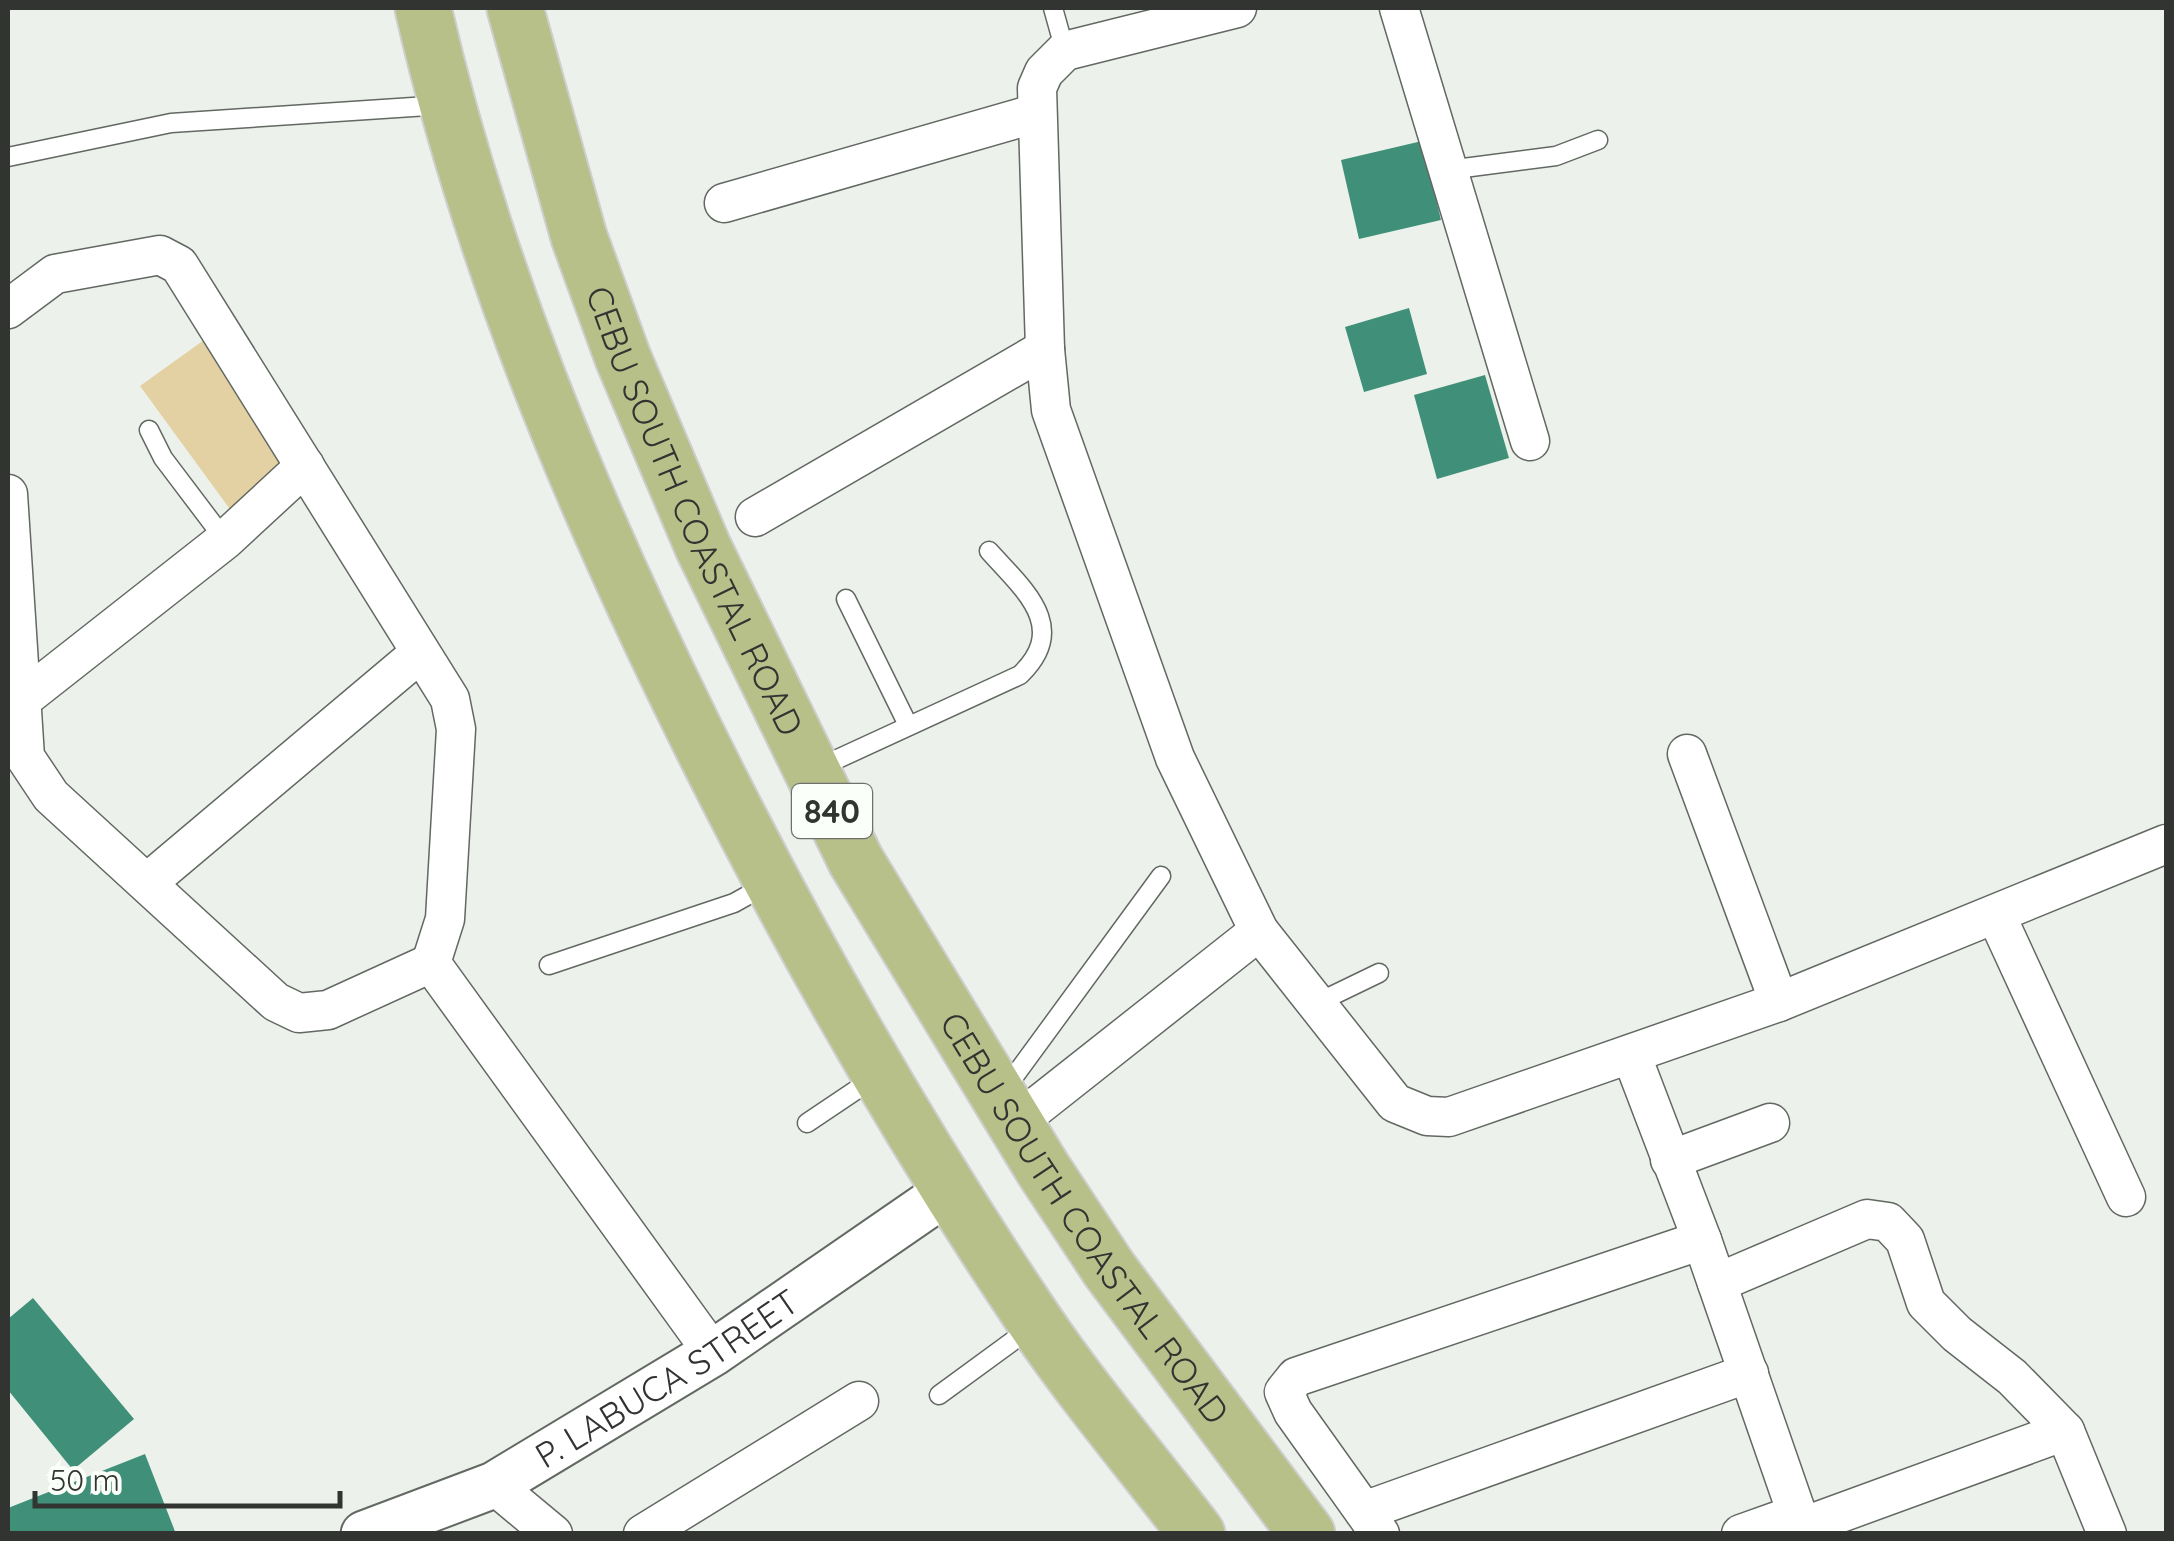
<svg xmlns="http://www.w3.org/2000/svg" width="2174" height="1541" font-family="Quicksand,sans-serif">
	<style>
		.green { fill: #e3d0a3 }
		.building { fill: #409079 }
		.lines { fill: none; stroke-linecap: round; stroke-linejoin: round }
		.service-casing { stroke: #626862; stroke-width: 21 }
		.minor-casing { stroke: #626862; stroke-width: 41 }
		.tertiary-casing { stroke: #626862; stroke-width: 49 }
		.trunk-casing { stroke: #cecece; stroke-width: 59 }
		.service { stroke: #fff; stroke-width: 18 }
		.minor { stroke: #fff; stroke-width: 38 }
		.tertiary { stroke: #fff; stroke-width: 45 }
		.trunk { stroke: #b8c08a; stroke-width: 55 }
		.labels { text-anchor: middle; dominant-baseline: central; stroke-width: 8; stroke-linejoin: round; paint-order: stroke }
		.shield { fill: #fbfffa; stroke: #6e716d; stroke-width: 2.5 }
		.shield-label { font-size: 32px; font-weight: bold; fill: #313431 }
		.street-label { font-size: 35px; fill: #313431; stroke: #fbfffa }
	</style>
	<rect width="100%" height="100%" fill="#ecf2eb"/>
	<path class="green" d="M204,340L295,466L232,512L140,386Z"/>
	<g class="building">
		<path d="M1422,141L1441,220L1359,239L1341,160Z"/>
		<path d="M1409,308L1427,374L1364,392L1345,327Z"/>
		<path d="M1485,375L1509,458L1437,479L1414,395Z"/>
		<path d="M33,1298L134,1419L73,1470L8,1390V1319Z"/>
		<path d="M145,1454L176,1534H8V1508Z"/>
	</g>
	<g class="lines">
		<g class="service-casing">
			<g id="service">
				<path d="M1053,8L1065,51"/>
				<path d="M8,157L171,123L443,105"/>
				<path d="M1448,170L1556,156L1598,140"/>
				<path d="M149,430L163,458L225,540"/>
				<path d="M846,599L907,723"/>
				<path d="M818,768L1020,675C1070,627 1024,590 989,551"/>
				<path d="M549,965L734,903L768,884"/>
				<path d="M1317,1003L1379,973"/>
				<path d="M1005,1089L1161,876"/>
				<path d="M807,1123L877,1076"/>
				<path d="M939,1395L1032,1327"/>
			</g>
		</g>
		<g class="minor-casing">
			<g id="minor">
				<path d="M1237,8L1065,51L1044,72L1037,88L1045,349L1051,410L1175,758L1259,931L1395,1103L1427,1116L1449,1117L1779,1002L2166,844"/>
				<path d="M1399,8L1530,441"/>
				<path d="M724,203L1037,113"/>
				<path d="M8,309L55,274L160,255L179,265L450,699L456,729L445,919L431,963L713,1353"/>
				<path d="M8,494L25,757L51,796L276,1002L299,1013L328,1010L431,963"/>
				<path d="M755,517L1045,349"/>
				<path d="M19,702L225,540L305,466"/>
				<path d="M1687,754L1779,1002"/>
				<path d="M147,883L420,653"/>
				<path d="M1996,915L2126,1197"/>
				<path d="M1631,1054L1702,1240L1804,1534"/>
				<path d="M1016,1123L1259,931"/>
				<path d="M1670,1160L1770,1123"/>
				<path d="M1717,1283L1867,1219L1888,1222L1905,1240L1926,1303L1957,1334L2012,1377L2065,1431L2107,1534"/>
				<path d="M494,1485L553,1534"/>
				<path d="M1364,1511L1749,1373"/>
				<path d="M1802,1527L2065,1431"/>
				<path d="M643,1534L859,1401"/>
				<path d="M1380,1534L1293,1412L1284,1392L1296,1377L1702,1240"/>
				<path d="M1741,1534L1797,1514"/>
			</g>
		</g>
		<g class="tertiary-casing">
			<g id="tertiary">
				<path id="s1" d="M364,1534L494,1485L713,1353L951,1189"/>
			</g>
		</g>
		<g class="trunk-casing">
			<g id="trunk">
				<path d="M423,8C481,260 579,496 693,727C794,932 907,1131 1034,1320C1084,1394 1143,1463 1197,1534"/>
				<path id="s2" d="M515,8L579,237L623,358L703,547L856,861L1043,1169L1109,1269L1307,1534"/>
			</g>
		</g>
		<use href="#service" class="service"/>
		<use href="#minor" class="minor"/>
		<use href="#tertiary" class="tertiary"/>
		<use href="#trunk" class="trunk"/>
	</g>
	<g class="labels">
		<rect class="shield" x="792" y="784" width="80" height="54" rx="8"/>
		<g class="shield-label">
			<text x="832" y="811">840</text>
		</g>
		<g class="street-label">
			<text stroke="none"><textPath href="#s2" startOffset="535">CEBU SOUTH COASTAL ROAD</textPath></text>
			<text stroke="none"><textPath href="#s2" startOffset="1345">CEBU SOUTH COASTAL ROAD</textPath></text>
			<text stroke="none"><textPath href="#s1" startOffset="342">P. LABUCA STREET</textPath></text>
		</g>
	</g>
	<rect width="2174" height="1541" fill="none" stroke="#313431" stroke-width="20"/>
	<path d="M35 1491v15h305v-15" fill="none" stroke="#313431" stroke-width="5"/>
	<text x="50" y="1491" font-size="30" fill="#313431" stroke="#fbfffa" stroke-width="8" paint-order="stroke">50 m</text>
</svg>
